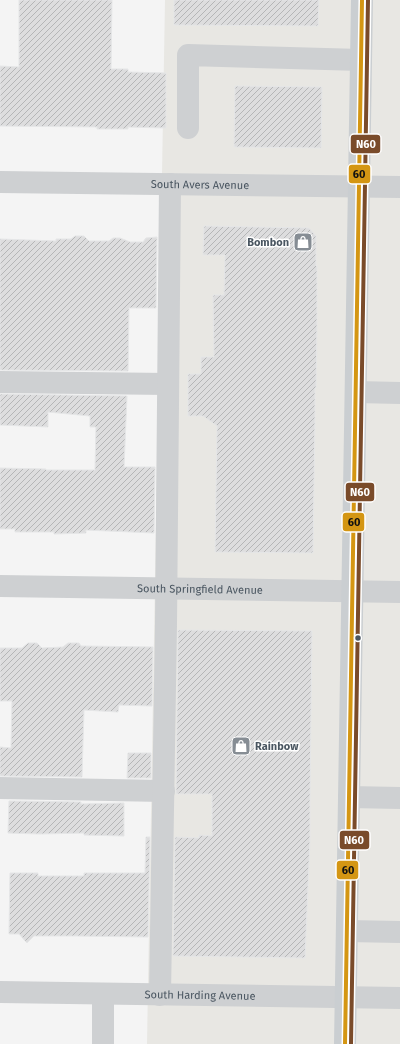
<svg xmlns="http://www.w3.org/2000/svg" width="400" height="1044" font-family="'Fira Sans',sans-serif">
	<style>
		.commercial { fill: #e8e7e3 }
		.building { fill: url(#building-hatch); stroke: #e5e6e7 }
		.lines { fill: none; stroke-linecap: round; stroke-linejoin: round }
		.minor { stroke: #ced0d2; stroke-width: 22 }
		.major { stroke: #caced1; stroke-width: 22 }
		.bus-1-casing { stroke: #fff; stroke-width: 7 }
		.bus-2-casing { stroke: #fff; stroke-width: 7 }
		.bus-1 { stroke: #d49613; stroke-width: 4 }
		.bus-2 { stroke: #7a4b2a; stroke-width: 4 }
		.bus-dot { fill: #4a5661; stroke: #fff; stroke-width: 1.5 }
		.labels { text-anchor: middle; dominant-baseline: central; stroke-width: 3; stroke-linejoin: round; paint-order: stroke }
		.street-label { font-size: 11px; fill: #4a5661; stroke: #fff }
		.poi-label { font-size: 11px; font-weight: bold; fill: #4a5661; stroke: #fff; text-anchor: end }
		.line-badge { stroke: #fff; stroke-width: 1.5 }
		.badge-label { font-size: 11px; text-anchor: middle; font-weight: bold; fill: #fff }
		.pale-badge-label { font-size: 11px; text-anchor: middle; font-weight: bold; fill: #111 }
	</style>
	<defs>
		<pattern id="building-hatch" width="6" height="6" patternUnits="userSpaceOnUse"><rect width="6" height="6" fill="#ddddde"/><path d="M-1 1l2-2M0 6l6-6M5 7l2-2" fill="none" stroke="#b5b6b7"/></pattern>
	</defs>
	<rect width="100%" height="100%" fill="#f4f4f4"/>
	<path class="commercial" d="M165,0H400V1044H147Z"/>
	<g class="building">
		<path d="M19,0H112L111,69H128V72L166,73V128L128,127V129H97V127L0,126V66L19,67Z"/>
		<path d="M174,0H319L318,26L174,25Z"/>
		<path d="M235,86L322,87L321,148L234,147Z"/>
		<path d="M204,226L309,228L316,236V266H317V324L316,388H315V419L313,553L215,552L217,426L203,416H188V374H201V357H214L213,295H224L225,255H203Z"/>
		<path d="M75,236H84L89,241H109L113,238H120L130,242H143L146,238L157,237L156,308H129L128,371L0,370V239L56,241V239H71Z"/>
		<path d="M0,394L127,396L124,467H155L154,533L86,530V533L54,534V532H15V529H0V468L46,469V470H95L96,427H90V416L48,412V427L0,425Z"/>
		<path d="M178,630L312,631L310,800V839L305,958L173,956L175,837L199,838V835L212,836V794H176Z"/>
		<path d="M28,643H37L42,648L63,647L68,643H79L81,646L153,647L152,706L119,705L118,712L84,710L82,777L0,776V747L11,748L12,701H0V648H22Z"/>
		<path d="M128,753H151V778H127Z"/>
		<path d="M9,801L81,802V804L124,803V836L84,835V833L40,834L8,833Z"/>
		<path d="M146,837H150L148,937L77,936H34L27,943L19,934H9L10,873H38V876H84V873H145Z"/>
	</g>
	<g class="lines">
		<g class="minor">
			<path d="M188,128V55L361,60"/>
			<path id="s1" d="M0,182L400,187"/>
			<path d="M0,382L168,384"/>
			<path d="M356,392L400,393"/>
			<path id="s2" d="M0,586L400,592"/>
			<path d="M0,788L164,791"/>
			<path d="M349,797L400,798"/>
			<path d="M347,931L400,932"/>
			<path id="s3" d="M0,992L400,998"/>
			<path d="M160,995L166,624L170,184"/>
			<path d="M103,1044V994"/>
		</g>
		<path class="major" d="M345,1044L362,0"/>
		<g class="bus-1-casing">
			<path id="bus-1" d="M345,1044L362,0"/>
		</g>
		<g class="bus-2-casing">
			<path id="bus-2" d="M351,1044L368,0"/>
		</g>
		<use href="#bus-1" class="bus-1"/>
		<use href="#bus-2" class="bus-2"/>
	</g>
	<defs>
		<g id="shop-square" transform="scale(1)"><rect x="-9" y="-9" width="18" height="18" rx="4" fill="#868d94" stroke="#fff"/><path d="M-5-2.5h2.3a2.7 3.5 0 0 1 5.4 0H5L5.5 6h-11ZM-1.5-2.5h3a1.5 2.3 0 0 0-3 0Z" fill="#fff"/></g>
	</defs>
	<g fill-rule="evenodd">
		<use href="#shop-square" x="303" y="242"/>
		<use href="#shop-square" x="241" y="746"/>
	</g>
	<circle class="bus-dot" cx="358" cy="638" r="3.5"/>
	<g class="labels">
		<g class="street-label">
			<text stroke="none"><textPath href="#s1" startOffset="200">South Avers Avenue</textPath></text>
			<text stroke="none"><textPath href="#s2" startOffset="200">South Springfield Avenue</textPath></text>
			<text stroke="none"><textPath href="#s3" startOffset="200">South Harding Avenue</textPath></text>
		</g>
		<g class="poi-label">
			<text x="289" y="242">Bombon</text>
			<text x="255" y="746" text-anchor="start">Rainbow</text>
		</g>
	</g>
	<g class="line-badge">
		<rect x="350" y="134" width="31" height="20" rx="4" fill="#7a4b2a"/>
		<rect x="348" y="164" width="23" height="20" rx="4" fill="#d49613"/>
		<rect x="345" y="482" width="30" height="20" rx="4" fill="#7a4b2a"/>
		<rect x="342" y="512" width="23" height="20" rx="4" fill="#d49613"/>
		<rect x="339" y="830" width="31" height="20" rx="4" fill="#7a4b2a"/>
		<rect x="336" y="860" width="23" height="20" rx="4" fill="#d49613"/>
	</g>
	<g class="badge-label">
		<text x="366" y="148">N60</text>
		<text x="360" y="496">N60</text>
		<text x="354" y="844">N60</text>
	</g>
	<g class="pale-badge-label">
		<text x="359" y="178">60</text>
		<text x="354" y="526">60</text>
		<text x="348" y="874">60</text>
	</g>
</svg>
